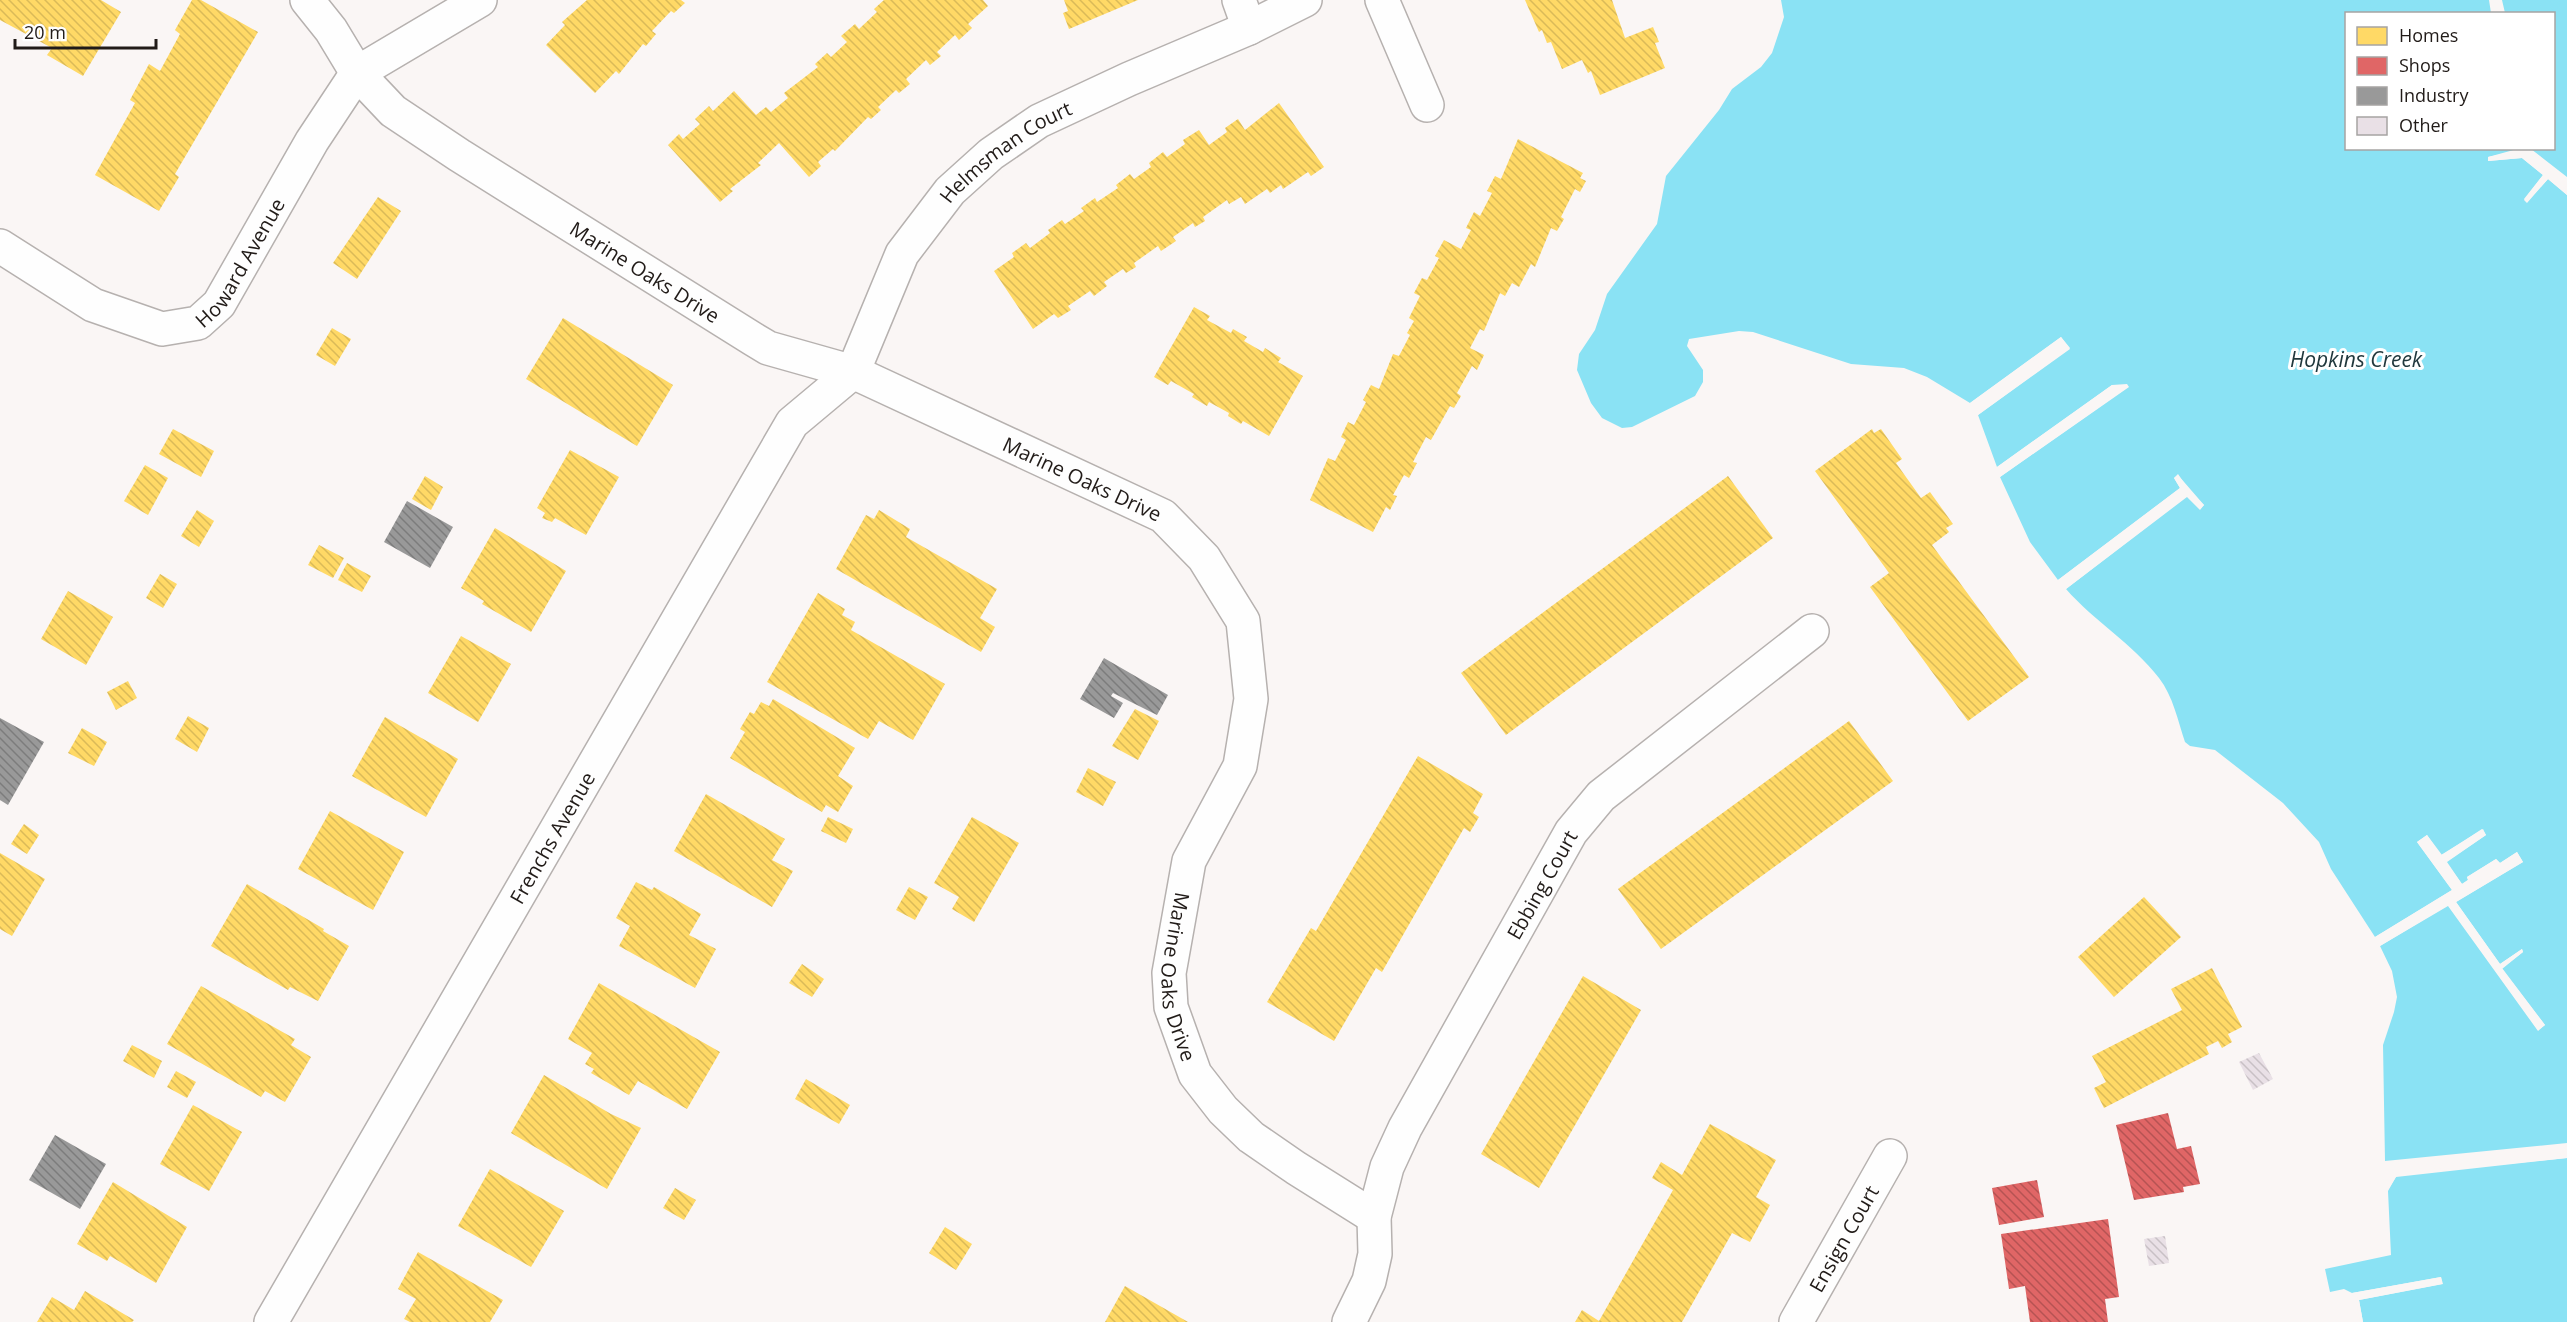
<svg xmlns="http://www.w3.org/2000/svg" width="2567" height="1322" font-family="'Open Sans',sans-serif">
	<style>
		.water { fill: #8ae2f4 }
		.pier { fill: #faf6f5 }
		.homes { fill: url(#homes-back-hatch) }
		.shops { fill: url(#shops-back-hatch) }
		.industry { fill: url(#industry-back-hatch) }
		.building { fill: url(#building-back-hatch) }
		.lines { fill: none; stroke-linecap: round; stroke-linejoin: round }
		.minor-casing { stroke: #b6b1af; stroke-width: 36 }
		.minor { stroke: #fefefe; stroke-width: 33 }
		.labels { text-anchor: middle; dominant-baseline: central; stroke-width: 6; stroke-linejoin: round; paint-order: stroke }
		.street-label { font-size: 20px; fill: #211b18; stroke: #fff }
		.water-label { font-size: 21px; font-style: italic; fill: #21383d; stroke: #fff }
	</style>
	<defs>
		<pattern id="homes-back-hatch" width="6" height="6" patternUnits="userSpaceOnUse" patternTransform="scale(1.5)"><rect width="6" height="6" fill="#ffd966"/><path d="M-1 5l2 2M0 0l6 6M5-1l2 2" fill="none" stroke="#daba58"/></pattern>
		<pattern id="shops-back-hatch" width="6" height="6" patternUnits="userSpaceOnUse" patternTransform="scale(1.5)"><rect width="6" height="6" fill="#e06666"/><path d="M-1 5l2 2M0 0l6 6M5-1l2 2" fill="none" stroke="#b55353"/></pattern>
		<pattern id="industry-back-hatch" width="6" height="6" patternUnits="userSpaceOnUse" patternTransform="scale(1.5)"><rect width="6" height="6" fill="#999"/><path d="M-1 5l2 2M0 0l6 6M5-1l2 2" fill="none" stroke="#7c7c7c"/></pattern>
		<pattern id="building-back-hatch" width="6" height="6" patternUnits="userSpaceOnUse" patternTransform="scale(1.5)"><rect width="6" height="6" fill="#e9e0e6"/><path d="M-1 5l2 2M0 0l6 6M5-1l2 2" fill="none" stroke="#c8c0c5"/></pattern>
	</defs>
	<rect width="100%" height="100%" fill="#faf6f5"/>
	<g class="water">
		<path d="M1781,0H2489L2491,13L2346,14V148L2517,149L2518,151L2488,157V161L2522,158L2543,175L2524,199L2527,202L2548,179L2567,195V1143L2385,1161L2383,1045L2394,1012L2397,997L2392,971L2380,946L2448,905L2538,1030L2545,1025L2502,968L2523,952L2522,949L2500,964L2456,902L2523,862L2517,852L2500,863L2496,859L2467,877L2468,880L2462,884L2446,862L2486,835L2483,829L2441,855L2427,835L2417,842L2452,890L2375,937L2331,869L2319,842L2283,803L2215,750L2190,746L2185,742C2178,721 2173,696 2159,678C2133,644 2094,621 2066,589L2187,496L2200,509L2204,505L2178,475L2174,478L2180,488L2058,580L2030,542L2000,477L2128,387L2112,385L1997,467L1978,415L2070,349L2061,337L1970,403L1927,377L1904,368L1851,364L1753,332L1739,331L1689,339L1687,346L1703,370V382L1695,396L1632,427L1622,428L1602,418L1591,403L1577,370L1579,354L1595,330L1607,294L1657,224L1666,176L1719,110L1732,89L1761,67L1772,53L1784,17Z"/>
		<path d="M2502,0H2567V177L2531,149L2554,148V14L2505,13Z"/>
		<path d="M2567,1158V1322H2363L2359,1300L2442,1284L2441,1277L2352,1293L2344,1289L2330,1292L2325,1269L2391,1255L2388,1191L2397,1175Z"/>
	</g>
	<g class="pier">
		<path d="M2521,148L2519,154L2506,156L2523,155L2546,174L2539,185L2549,176L2567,191V195L2548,179L2527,203L2524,200L2543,175L2522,158L2488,161V157Z"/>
		<path d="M2061,337L2070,348L1978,415L1976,413L2066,348L2060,341L1971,406L1970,403Z"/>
		<path d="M2127,384L2129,387L2000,477L1999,474L2123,387L2113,388L1998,470L1997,467L2112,385Z"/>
		<path d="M2178,474L2190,492L2204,505L2200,510L2187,497L2066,589L2064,587L2186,494H2189L2200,505L2178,479L2183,487L2182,490L2060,582L2058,580L2180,488L2174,478Z"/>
		<path d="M2482,829L2486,835L2447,862L2462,884L2468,880L2467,877L2496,859L2500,863L2517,852L2523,862L2456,902L2500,964L2522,949L2523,952L2502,969L2545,1025L2538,1031L2448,906L2380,946L2378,944L2450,903L2539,1026L2541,1025L2453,902L2454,899L2519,861L2516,856L2500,866L2495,863L2470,878L2469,883L2460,887L2444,861L2482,833L2442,858L2427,839L2421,842L2455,891L2376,939L2375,937L2452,890L2417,842L2427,835L2442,855Z"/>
		<path d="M2381,1090L2384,1161L2397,1162L2567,1144V1146L2384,1164L2382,1161Z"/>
		<path d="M2567,1155V1158L2396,1177L2386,1193L2390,1252H2388L2385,1191L2395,1173Z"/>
		<path d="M2441,1277L2443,1284L2359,1300L2363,1322H2360L2356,1300L2358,1297L2439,1280L2353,1296L2352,1293Z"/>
	</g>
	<g class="homes">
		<path d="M0,0H101L121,12L83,76L47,55L52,48L0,20Z"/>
		<path d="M192,0H201L258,32L175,174L179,177L159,211L95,175L135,103L130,100L149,64L160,71L180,34L175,30Z"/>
		<path d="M587,0H681L685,3L674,13L671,11L652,31L656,34L646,46L643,44L619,74L616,71L595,93L546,45L565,25L562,22Z"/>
		<path d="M884,0H983L988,6L968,24L972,28L959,40L955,35L937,52L941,56L930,65L926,60L906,79L910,84L899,93L896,90L878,107L881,110L871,119L868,117L835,151L833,149L818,162L821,166L809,177L779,143L758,163L761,165L730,189L733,191L720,202L668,145L679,134L683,139L700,124L695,119L709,106L713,111L734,91L756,115L766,107L771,112L788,98L784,93L818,67L815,64L827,53L831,57L847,42L841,36L855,24L859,29L877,12L874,9Z"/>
		<path d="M1064,0H1138L1069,29L1063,13L1068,11Z"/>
		<path d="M1525,0H1612L1625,38L1653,27L1659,42L1655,43L1665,68L1600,95L1591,71L1588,73L1582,60L1562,69L1551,42L1547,43L1542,30L1539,32Z"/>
		<path d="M1279,103L1324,167L1311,176L1308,172L1283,189L1281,185L1270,193L1267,189L1245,204L1241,197L1229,204L1227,200L1203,217L1205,221L1195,227L1193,223L1173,237L1176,241L1161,251L1158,246L1134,263L1136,267L1126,273L1123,269L1104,282L1107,286L1094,296L1090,291L1068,306L1071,310L1058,318L1054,314L1033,329L994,271L1014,257L1012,253L1026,243L1030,248L1050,233L1048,230L1062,220L1065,224L1084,211L1081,208L1095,198L1097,202L1118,188L1116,185L1130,174L1134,179L1151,167L1149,163L1163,152L1167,157L1185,144L1183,140L1199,130L1209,145L1227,132L1225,128L1238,119L1245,130Z"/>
		<path d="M1518,139L1583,173L1580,178L1586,181L1580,192L1575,189L1561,217L1564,219L1557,231L1551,228L1535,267L1531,264L1519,287L1512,283L1505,296L1500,293L1484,331L1480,329L1470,348L1484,355L1477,370L1472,366L1457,393L1461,396L1454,408L1450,406L1431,440L1426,437L1413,462L1417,463L1409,478L1404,475L1393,495L1397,496L1390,510L1386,507L1373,532L1310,500L1328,458L1335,461L1346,440L1341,437L1348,422L1354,425L1366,402L1363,400L1371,385L1379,389L1393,354L1399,356L1410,335L1407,333L1414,321L1409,318L1420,296L1414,293L1422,278L1427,280L1439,258L1435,256L1444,240L1461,249L1471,230L1466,228L1474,212L1480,216L1492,193L1487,191L1495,176L1501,179Z"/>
		<path d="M378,197L401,211L357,279L333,263Z"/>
		<path d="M1194,307L1210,316L1207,320L1231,333L1233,329L1247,337L1244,341L1263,352L1265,348L1281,358L1278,362L1303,376L1269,436L1243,421L1241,424L1228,416L1229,413L1209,402L1207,406L1192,397L1194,394L1171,381L1168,385L1154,377Z"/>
		<path d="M563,318L673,385L637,446L526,379Z"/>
		<path d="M332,328L351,339L335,366L316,355Z"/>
		<path d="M173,429L214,451L201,477L159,454Z"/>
		<path d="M1872,429L1874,433L1881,429L1902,459L1896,463L1921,498L1930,492L1953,524L1946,528L1949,532L1932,545L2029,677L1968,721L1870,587L1889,573L1815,471Z"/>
		<path d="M570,450L619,477L586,535L555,518L552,522L542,518L545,513L537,508Z"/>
		<path d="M145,465L168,478L148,515L124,501Z"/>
		<path d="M425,476L443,487L431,510L412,499Z"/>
		<path d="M1728,476L1773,538L1506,735L1461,673Z"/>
		<path d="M197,510L214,521L199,547L181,536Z"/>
		<path d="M879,510L910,529L906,537L997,589L980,618L995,627L981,652L836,569L866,515L874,519Z"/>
		<path d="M495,528L566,571L531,632L482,604L484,601L461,588Z"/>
		<path d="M319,545L344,558L333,578L308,565Z"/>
		<path d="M347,563L371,576L362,592L338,580Z"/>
		<path d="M160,574L177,584L163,608L146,598Z"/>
		<path d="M68,591L113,617L86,665L41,639Z"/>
		<path d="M818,593L845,609L842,615L855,622L851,630L945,684L913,740L879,721L868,739L767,682Z"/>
		<path d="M461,636L511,664L478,722L428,693Z"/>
		<path d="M128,681L137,698L116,710L107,692Z"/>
		<path d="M773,699L855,748L838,776L853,786L838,812L826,805L822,812L730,758L745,732L740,729L750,712L754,714L761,702L769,706Z"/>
		<path d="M1135,709L1159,721L1138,760L1112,746Z"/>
		<path d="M188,716L209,728L197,752L175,739Z"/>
		<path d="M385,717L458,759L426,817L352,776Z"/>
		<path d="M1849,721L1893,781L1661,949L1618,889Z"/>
		<path d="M82,728L107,742L94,766L68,753Z"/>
		<path d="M1418,756L1483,794L1473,813L1479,817L1470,832L1464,828L1382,972L1376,968L1334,1041L1267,1002L1311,928L1316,931Z"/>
		<path d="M1088,768L1116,782L1103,806L1076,792Z"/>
		<path d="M706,794L785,839L772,860L793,871L772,907L674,851Z"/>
		<path d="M330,811L404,852L373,910L298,869Z"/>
		<path d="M828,817L853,829L846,843L821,831Z"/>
		<path d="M972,817L1019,843L974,922L952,909L959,897L934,883Z"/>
		<path d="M24,824L39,835L27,854L11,844Z"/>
		<path d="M0,853L45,879L12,936L0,929Z"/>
		<path d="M636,882L652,890L654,887L701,914L689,935L716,949L695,988L619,946L630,926L616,918Z"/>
		<path d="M247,884L324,929L323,931L349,946L318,1001L290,987L288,990L211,946Z"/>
		<path d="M909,887L928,897L915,920L896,910Z"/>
		<path d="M2144,897L2181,937L2114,997L2078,957Z"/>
		<path d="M802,964L824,979L812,997L789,983Z"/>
		<path d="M2212,968L2242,1027L2228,1034L2232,1042L2222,1048L2218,1041L2206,1047L2209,1054L2104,1108L2094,1088L2106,1082L2092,1056L2182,1010L2171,989Z"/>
		<path d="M1583,976L1641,1010L1539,1188L1481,1154Z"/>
		<path d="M599,983L720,1052L687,1109L638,1081L629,1095L591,1073L594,1069L585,1064L592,1053L568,1039Z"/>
		<path d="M201,986L295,1039L291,1045L311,1057L285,1102L265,1091L261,1097L167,1044Z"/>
		<path d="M132,1045L162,1061L154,1078L123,1061Z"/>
		<path d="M176,1071L196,1082L187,1098L167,1087Z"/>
		<path d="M544,1075L611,1114L641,1128L607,1189L511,1133Z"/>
		<path d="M806,1079L850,1105L839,1124L795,1099Z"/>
		<path d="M193,1105L242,1132L209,1191L160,1164Z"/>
		<path d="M1710,1124L1776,1160L1756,1197L1770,1205L1750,1242L1732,1233L1682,1322H1575L1582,1310L1599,1321L1673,1190L1652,1178L1661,1162L1682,1175Z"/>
		<path d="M490,1169L564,1211L531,1267L458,1226Z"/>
		<path d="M113,1182L187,1227L156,1283L110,1256L107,1261L77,1244Z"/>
		<path d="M675,1188L696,1200L684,1220L663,1208Z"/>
		<path d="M945,1227L972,1244L956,1270L929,1253Z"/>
		<path d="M418,1252L503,1300L490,1322H410L404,1319L416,1299L398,1289Z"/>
		<path d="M1125,1286L1188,1322H1105Z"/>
		<path d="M85,1291L134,1320L132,1322H37L52,1297L74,1310Z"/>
	</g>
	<g class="shops">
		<path d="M2168,1113L2177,1149L2191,1146L2200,1184L2183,1187L2184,1192L2134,1200L2116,1125Z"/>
		<path d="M2037,1180L2044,1217L1999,1225L1992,1188Z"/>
		<path d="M2108,1219L2119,1297L2105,1299L2108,1322H2030L2025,1286L2009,1289L2001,1234Z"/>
	</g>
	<g class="industry">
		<path d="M407,501L453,527L430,568L384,542Z"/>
		<path d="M1104,658L1168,695L1157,715L1113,693L1111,696L1123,703L1114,718L1080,699Z"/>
		<path d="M0,718L44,742L8,805L0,800Z"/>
		<path d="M55,1135L106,1164L80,1209L29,1180Z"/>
	</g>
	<g class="building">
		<path d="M2259,1053L2273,1079L2253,1090L2239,1062Z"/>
		<path d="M2165,1236L2169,1263L2149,1266L2144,1239Z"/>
	</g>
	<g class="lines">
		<g class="minor-casing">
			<g id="minor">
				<path id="s1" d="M307,0L331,30L357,73L393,111L459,155L753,339L768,348L853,372L1163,516L1204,558L1243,621L1251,699L1240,766L1189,861L1169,973L1171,1007L1195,1074L1223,1110L1251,1137L1296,1168L1374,1217"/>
				<path d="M1239,0L1249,28"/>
				<path d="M1382,0L1427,105"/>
				<path id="s2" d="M0,246L93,305L162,329L198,323L219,304L312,141L357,73L480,0"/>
				<path id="s3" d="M271,1322L792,423L853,372L902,254L950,191L991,154L1039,121L1129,79L1249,28L1305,0"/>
				<path id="s4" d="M1349,1322L1369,1281L1375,1254L1374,1217L1387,1167L1405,1128L1571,832L1601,796L1812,631"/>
				<path id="s5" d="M1796,1322L1890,1156"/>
			</g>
		</g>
		<use href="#minor" class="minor"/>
	</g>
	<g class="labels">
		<g class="street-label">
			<text stroke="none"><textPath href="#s3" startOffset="1394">Helmsman Court</textPath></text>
			<text stroke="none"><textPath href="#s2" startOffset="294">Howard Avenue</textPath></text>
			<text stroke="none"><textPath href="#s1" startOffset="440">Marine Oaks Drive</textPath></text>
			<text stroke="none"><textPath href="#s1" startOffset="926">Marine Oaks Drive</textPath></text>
			<text stroke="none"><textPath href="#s3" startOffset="560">Frenchs Avenue</textPath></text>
			<text stroke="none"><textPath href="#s4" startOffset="484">Ebbing Court</textPath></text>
			<text stroke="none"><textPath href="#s1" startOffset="1520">Marine Oaks Drive</textPath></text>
			<text stroke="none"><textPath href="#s5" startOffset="96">Ensign Court</textPath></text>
		</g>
		<g class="water-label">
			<text x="2356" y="359">Hopkins Creek</text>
		</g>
	</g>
	<rect x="2345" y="12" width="210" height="138" fill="#ffffff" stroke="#a6a4a3" stroke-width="1.5"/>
	<rect x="2357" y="27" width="30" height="18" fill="#ffd966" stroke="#a6a4a3" stroke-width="1.5"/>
	<text x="2399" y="42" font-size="18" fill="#211b18">Homes</text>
	<rect x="2357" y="57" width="30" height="18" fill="#e06666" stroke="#a6a4a3" stroke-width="1.5"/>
	<text x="2399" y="72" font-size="18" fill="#211b18">Shops</text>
	<rect x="2357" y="87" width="30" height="18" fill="#999999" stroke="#a6a4a3" stroke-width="1.5"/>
	<text x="2399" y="102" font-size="18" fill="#211b18">Industry</text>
	<rect x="2357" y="117" width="30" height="18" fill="#e9e0e6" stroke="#a6a4a3" stroke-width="1.5"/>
	<text x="2399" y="132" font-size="18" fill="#211b18">Other</text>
	<path d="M15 39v9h141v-9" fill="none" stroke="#211b18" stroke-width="3"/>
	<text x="24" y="39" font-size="18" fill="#211b18" stroke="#ffffff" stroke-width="4.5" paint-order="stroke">20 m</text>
</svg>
